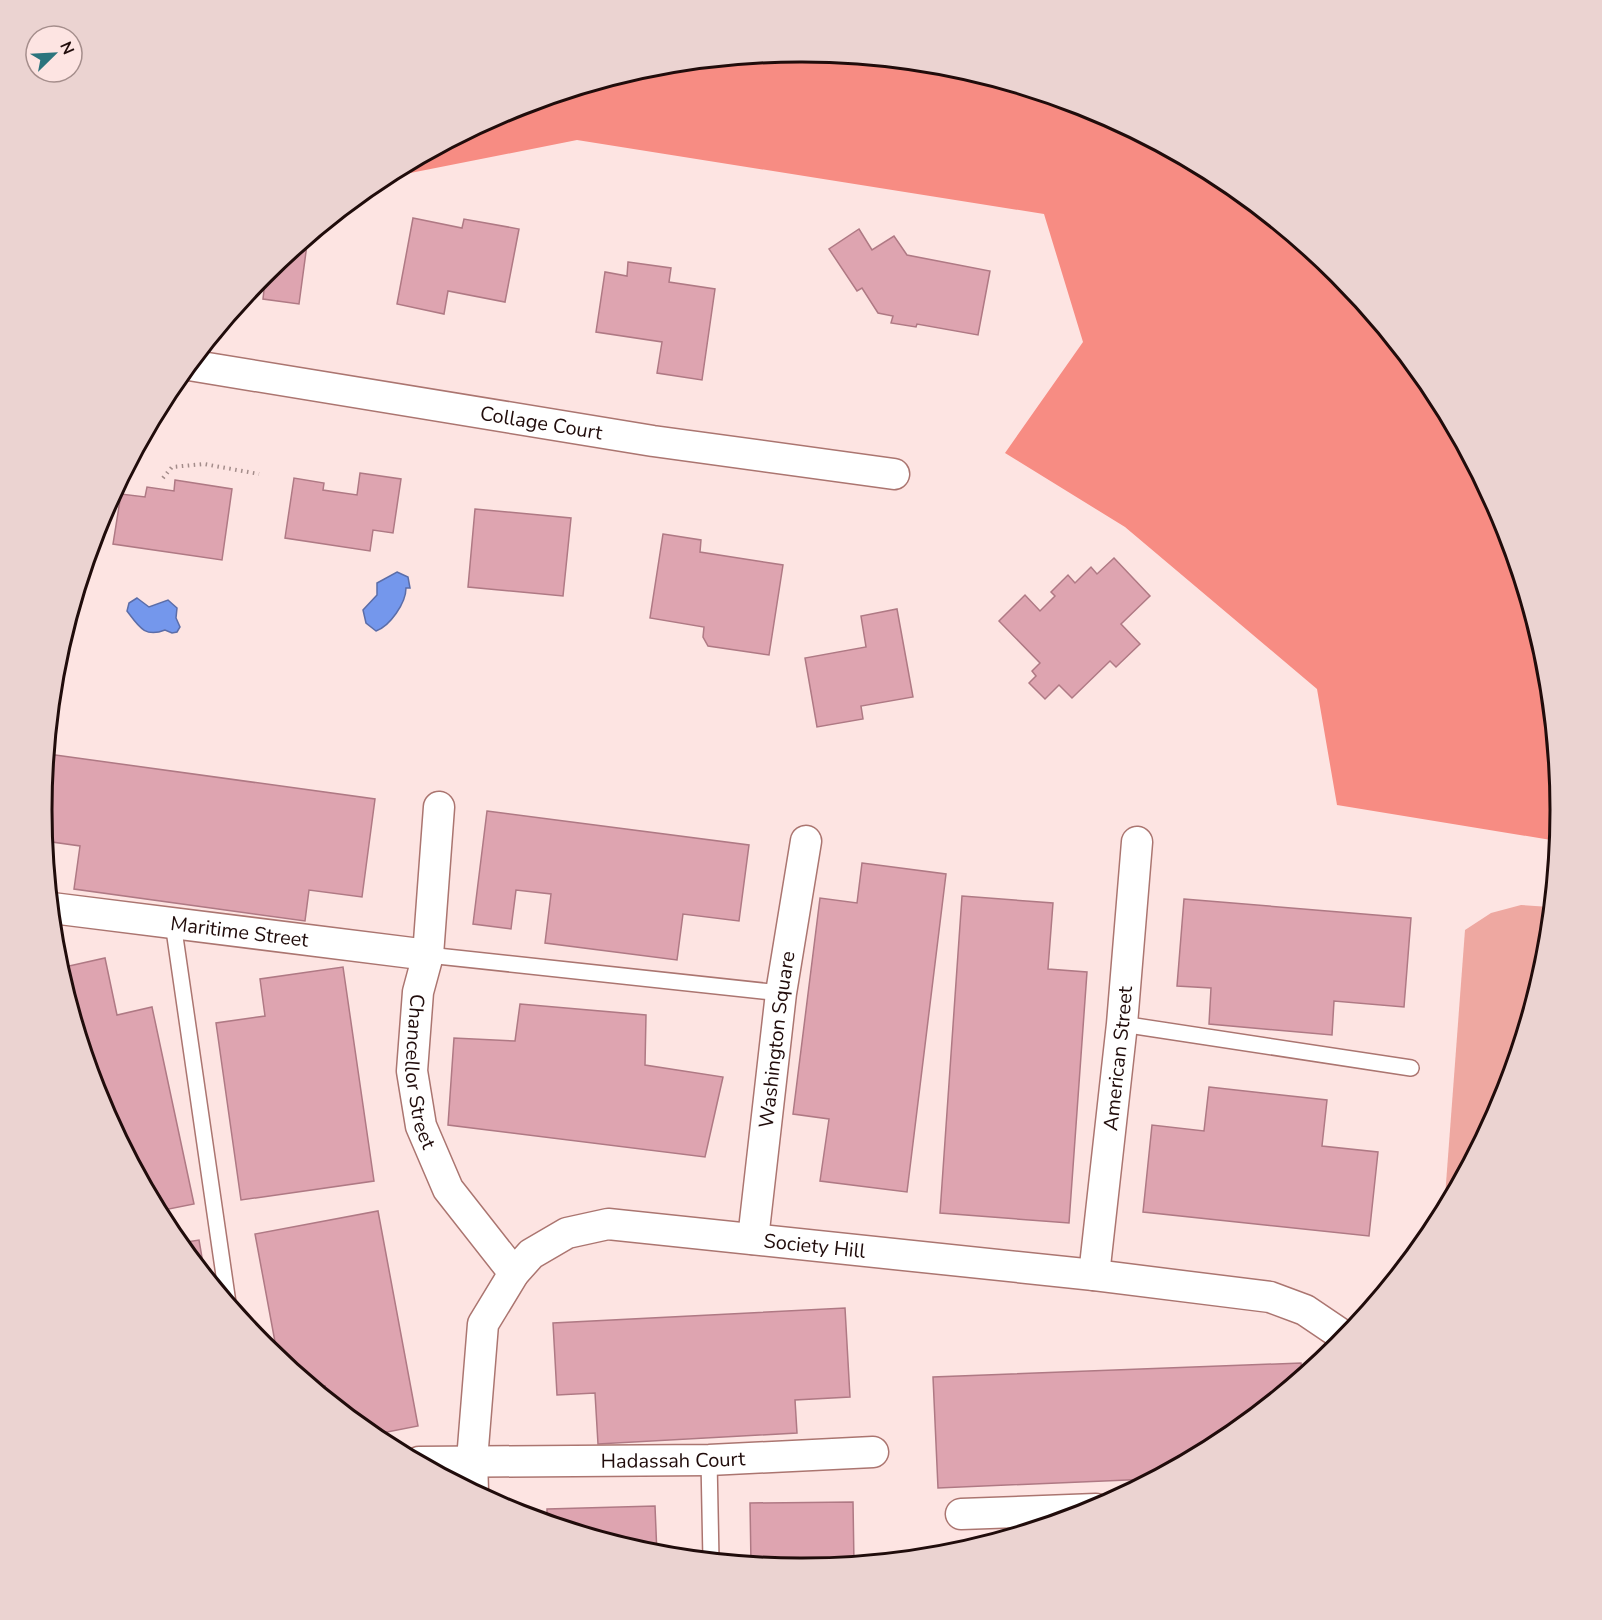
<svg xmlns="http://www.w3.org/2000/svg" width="1602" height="1620" font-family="'Nunito Sans',sans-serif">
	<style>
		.green { fill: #eea8a1 }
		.forest { fill: #f78c83 }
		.water { fill: #7497ec; stroke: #5b6da8; stroke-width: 1.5 }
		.building { fill: #dea4b0; stroke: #af7984; stroke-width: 1.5 }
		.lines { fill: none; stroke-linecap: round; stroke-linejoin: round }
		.lane-casing { stroke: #ab7570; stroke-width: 18 }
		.street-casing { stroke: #ab7570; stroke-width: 33 }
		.path { stroke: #a38c8a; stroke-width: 4; stroke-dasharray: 1.5 4.5; stroke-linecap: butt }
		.lane { stroke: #fff; stroke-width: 15 }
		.street { stroke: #fff; stroke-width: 30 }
		.labels { text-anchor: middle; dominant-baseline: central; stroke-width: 6; stroke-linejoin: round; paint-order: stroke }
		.street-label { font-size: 20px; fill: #200c0b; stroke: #fde4e2 }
		.rim { fill: none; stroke: #200c0b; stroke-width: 3 }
	</style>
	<rect width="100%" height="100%" fill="#fde4e2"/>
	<path class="green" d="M1521,905L1550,907L1545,958L1502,1101L1444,1210L1465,930L1491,913Z"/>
	<path class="forest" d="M801,51L949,66L1092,109L1223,179L1338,274L1432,389L1502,520L1545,662L1560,810L1557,841L1337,805L1317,689L1125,527L1005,453L1083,342L1044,214L577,140L380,179L511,109L610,79L646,76L659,65Z"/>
	<g class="water">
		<path d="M397,572L408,577L410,588H406C406,603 390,626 376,631L366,623L363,610L377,595V583Z"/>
		<path d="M137,598L149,607L168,600L177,608L176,618L180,627L177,632L172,633L165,630C145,638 139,627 127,611L129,603Z"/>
	</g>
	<g class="building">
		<path d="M413,218L462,228L464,219L519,229L505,302L448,291L444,314L397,304Z"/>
		<path d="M859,229L872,250L894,236L907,255L990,271L978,335L917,324L916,327L891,323L893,316L878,313L862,288L857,291L829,249Z"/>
		<path d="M308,237L299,304L263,299L266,272Z"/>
		<path d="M628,262L671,268L669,282L715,289L702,380L657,373L662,342L596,332L605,272L627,276Z"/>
		<path d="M360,473L401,479L393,533L373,530L370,551L285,538L294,478L324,483L323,490L357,495Z"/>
		<path d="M175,480L232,489L222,560L113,544L121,494L145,497L147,487L174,491Z"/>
		<path d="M475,509L571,518L563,596L468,587Z"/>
		<path d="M663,534L701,540L700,552L783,565L769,655L708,646L703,637L704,627L650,618Z"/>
		<path d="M1114,558L1150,596L1121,624L1140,644L1116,667L1110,661L1072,698L1059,685L1045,699L1029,683L1036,676L1032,671L1040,663L999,621L1025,595L1040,611L1055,596L1051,592L1068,575L1075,583L1091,567L1097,574Z"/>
		<path d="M897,609L913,697L861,706L863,719L817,727L805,658L866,647L861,616Z"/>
		<path d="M48,754L375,799L362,897L309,890L305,921L74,889L80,846L45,841L42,810Z"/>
		<path d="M487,811L749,845L739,921L683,914L677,960L545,943L551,894L516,890L511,929L473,924Z"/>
		<path d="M862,863L946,874L907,1192L820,1181L829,1119L793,1114L820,898L857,903Z"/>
		<path d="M962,896L1053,903L1048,969L1087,972L1069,1223L940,1213Z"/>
		<path d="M1184,899L1411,918L1404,1007L1334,1001L1332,1035L1209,1024L1211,988L1177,986Z"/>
		<path d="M105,958L117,1015L152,1007L194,1204L159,1211L100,1100L60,968Z"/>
		<path d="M343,967L374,1181L241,1200L216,1023L265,1016L260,979Z"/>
		<path d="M520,1004L646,1015L645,1065L723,1077L705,1157L448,1125L454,1038L515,1041Z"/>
		<path d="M1209,1087L1327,1100L1322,1146L1378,1152L1369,1236L1143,1212L1152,1125L1204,1131Z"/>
		<path d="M378,1211L418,1426L372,1435L327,1398L325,1386L315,1388L278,1358L255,1234Z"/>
		<path d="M199,1240L205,1275L180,1243Z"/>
		<path d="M845,1308L850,1397L795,1400L797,1433L598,1444L595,1393L557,1395L553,1323Z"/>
		<path d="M1301,1363L1302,1376L1222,1441L1151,1479L938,1488L933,1377Z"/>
		<path d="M853,1502L854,1564L801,1569L751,1564L750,1503Z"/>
		<path d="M655,1506L657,1555L547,1522V1509Z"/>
	</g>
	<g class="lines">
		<g class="lane-casing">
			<g id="lane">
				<path d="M173,923L228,1303"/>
				<path d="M428,955L781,993"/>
				<path d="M1122,1024L1411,1068"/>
				<path d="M709,1460L711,1560"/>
			</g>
		</g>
		<g class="street-casing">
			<g id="street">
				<path id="s1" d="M189,365L653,441L894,474"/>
				<path id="s2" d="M439,807L428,955L418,992L412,1071L421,1126L448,1189L514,1273"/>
				<path id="s3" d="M52,908L428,955"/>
				<path id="s4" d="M753,1239L781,993L806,841"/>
				<path id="s5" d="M1094,1275L1122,1024L1137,842"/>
				<path id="s6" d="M419,1462L709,1460L873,1452"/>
				<path id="s7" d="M473,1491L472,1460L483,1324L514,1273L531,1254L567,1233L608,1224L1094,1275L1270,1297L1305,1310L1345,1337"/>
				<path d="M961,1514L1096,1509"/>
			</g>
		</g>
		<g class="path">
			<path d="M220,338L222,325"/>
			<path d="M163,478L172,467L204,464L259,474"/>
		</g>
		<use href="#lane" class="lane"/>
		<use href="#street" class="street"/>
	</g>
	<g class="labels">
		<g class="street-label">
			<text stroke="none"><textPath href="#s1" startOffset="357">Collage Court</textPath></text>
			<text stroke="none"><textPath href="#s3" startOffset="189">Maritime Street</textPath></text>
			<text stroke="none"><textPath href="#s4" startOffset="201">Washington Square</textPath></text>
			<text stroke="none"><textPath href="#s5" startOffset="218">American Street</textPath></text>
			<text stroke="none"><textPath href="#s2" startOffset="267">Chancellor Street</textPath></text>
			<text stroke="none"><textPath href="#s7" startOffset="544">Society Hill</textPath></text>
			<text stroke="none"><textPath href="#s6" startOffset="254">Hadassah Court</textPath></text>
		</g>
	</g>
	<path d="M0 0H1602V1620H0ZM800 62H802A748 748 0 0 1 1550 810V810A748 748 0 0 1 802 1558H800A748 748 0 0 1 52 810V810A748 748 0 0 1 800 62Z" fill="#ebd3d1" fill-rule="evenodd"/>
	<path class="rim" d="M800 62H802A748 748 0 0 1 1550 810V810A748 748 0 0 1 802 1558H800A748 748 0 0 1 52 810V810A748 748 0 0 1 800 62Z"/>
	<g transform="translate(54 54) rotate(66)"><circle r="28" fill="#fde4e2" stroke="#a58e8c" stroke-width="1.5"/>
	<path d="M0-4.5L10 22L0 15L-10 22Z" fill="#2b747d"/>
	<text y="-9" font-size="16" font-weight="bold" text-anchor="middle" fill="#200c0b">N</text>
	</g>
</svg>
